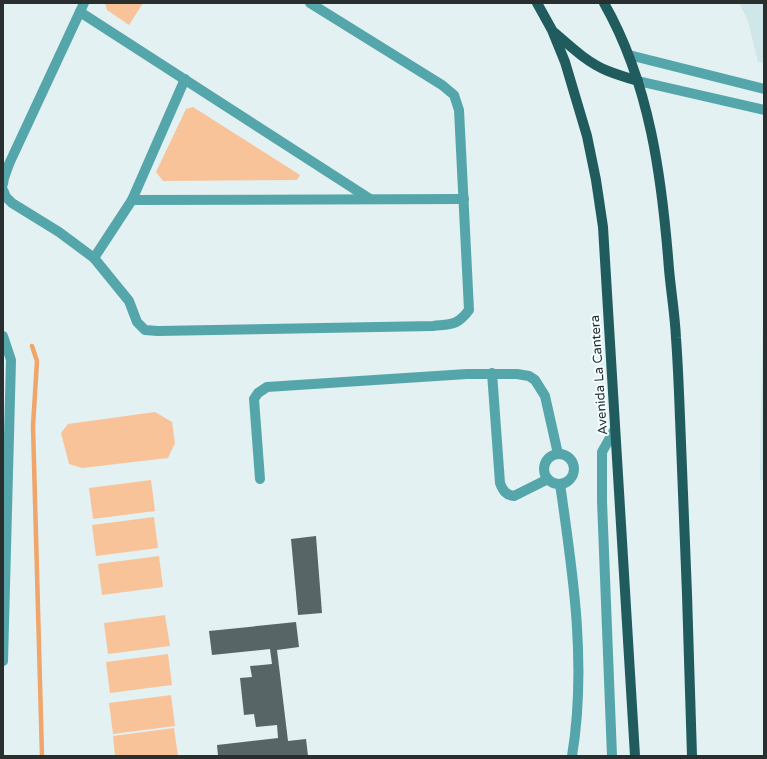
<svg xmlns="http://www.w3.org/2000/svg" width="767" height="759" font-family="'Varela Round',sans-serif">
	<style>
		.built { fill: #cfe7e8 }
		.green { fill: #f9c39a }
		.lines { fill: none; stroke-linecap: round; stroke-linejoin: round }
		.stream { stroke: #f0a56a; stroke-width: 4.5 }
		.building { fill: #586566 }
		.minor { stroke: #55a6ab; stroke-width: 10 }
		.major { stroke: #205b5e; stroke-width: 10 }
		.labels { text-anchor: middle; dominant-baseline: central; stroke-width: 4; stroke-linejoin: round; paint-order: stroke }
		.street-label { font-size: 13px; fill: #292f2f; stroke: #f2feff }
	</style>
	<rect width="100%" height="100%" fill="#e3f1f2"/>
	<g class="built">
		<path d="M739,3H764V63L758,62L748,21Z"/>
		<path d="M764,288V480H760L761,401Z"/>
	</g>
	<g class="green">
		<path d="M105,3H143L129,25L107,10Z"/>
		<path d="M193,107L300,175L297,180L163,181L156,172L186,109Z"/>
		<path d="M155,412L172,422L175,443L168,458L82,468L69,464L61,433L68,424Z"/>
		<path d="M151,480L155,511L93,519L89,488Z"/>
		<path d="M154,517L158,548L96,556L92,525Z"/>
		<path d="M159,556L163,587L102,595L98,564Z"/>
		<path d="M165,615L170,646L108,654L104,623Z"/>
		<path d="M168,654L172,685L110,693L106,662Z"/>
		<path d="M171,695L175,726L113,734L109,703Z"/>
		<path d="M174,728L178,756H115L113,736Z"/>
	</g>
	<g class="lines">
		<path class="stream" d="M32,346L37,361L33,426L42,756"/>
	</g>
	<g class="building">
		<path d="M316,536L322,613L298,615L291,539Z"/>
		<path d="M296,622L299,647L277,650L288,741L306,739L308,756H218L217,745L278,738L277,725L256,727L254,714L244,715L240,678L252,677L250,666L272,664L270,649L212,655L209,631Z"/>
	</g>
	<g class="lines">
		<g class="minor">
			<path d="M80,12L370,199"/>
			<path d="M629,55L764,89"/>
			<path d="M638,81L764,110"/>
			<path d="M3,184L4,178L9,164L84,3"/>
			<path d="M3,190L6,197L12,203L59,232L94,258L129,301L137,322L145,330L158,331L433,326C451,324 457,326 469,310L459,110L454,95L442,85L310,3"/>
			<path d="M132,200L185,79"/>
			<path d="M94,258L132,200L464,199"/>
			<path d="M3,336L11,360L3,661"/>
			<path d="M492,373L500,483C503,491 506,495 514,496L548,479"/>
			<circle cx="559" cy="469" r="15"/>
			<path d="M260,479L254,399L258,393L267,387L467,374H517L529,376L535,380L545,396L558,454"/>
			<path d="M560,484C573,573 587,666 572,756"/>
			<path d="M612,756L602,501V452L615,429"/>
		</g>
		<g class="major">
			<path d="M537,3L552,30L565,62L587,136L596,180L603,227L635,756"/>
			<path d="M604,3C650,84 662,178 669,269C671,292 675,315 676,338C678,365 679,391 680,418C685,531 689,643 692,756"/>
			<path d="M555,33C571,47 588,63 608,71C618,75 628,78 638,81"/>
		</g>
	</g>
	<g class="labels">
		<g class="street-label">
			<text transform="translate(599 375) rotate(-94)">Avenida La Cantera</text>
		</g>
	</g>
	<rect width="767" height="759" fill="none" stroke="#292f2f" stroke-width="8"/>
</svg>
